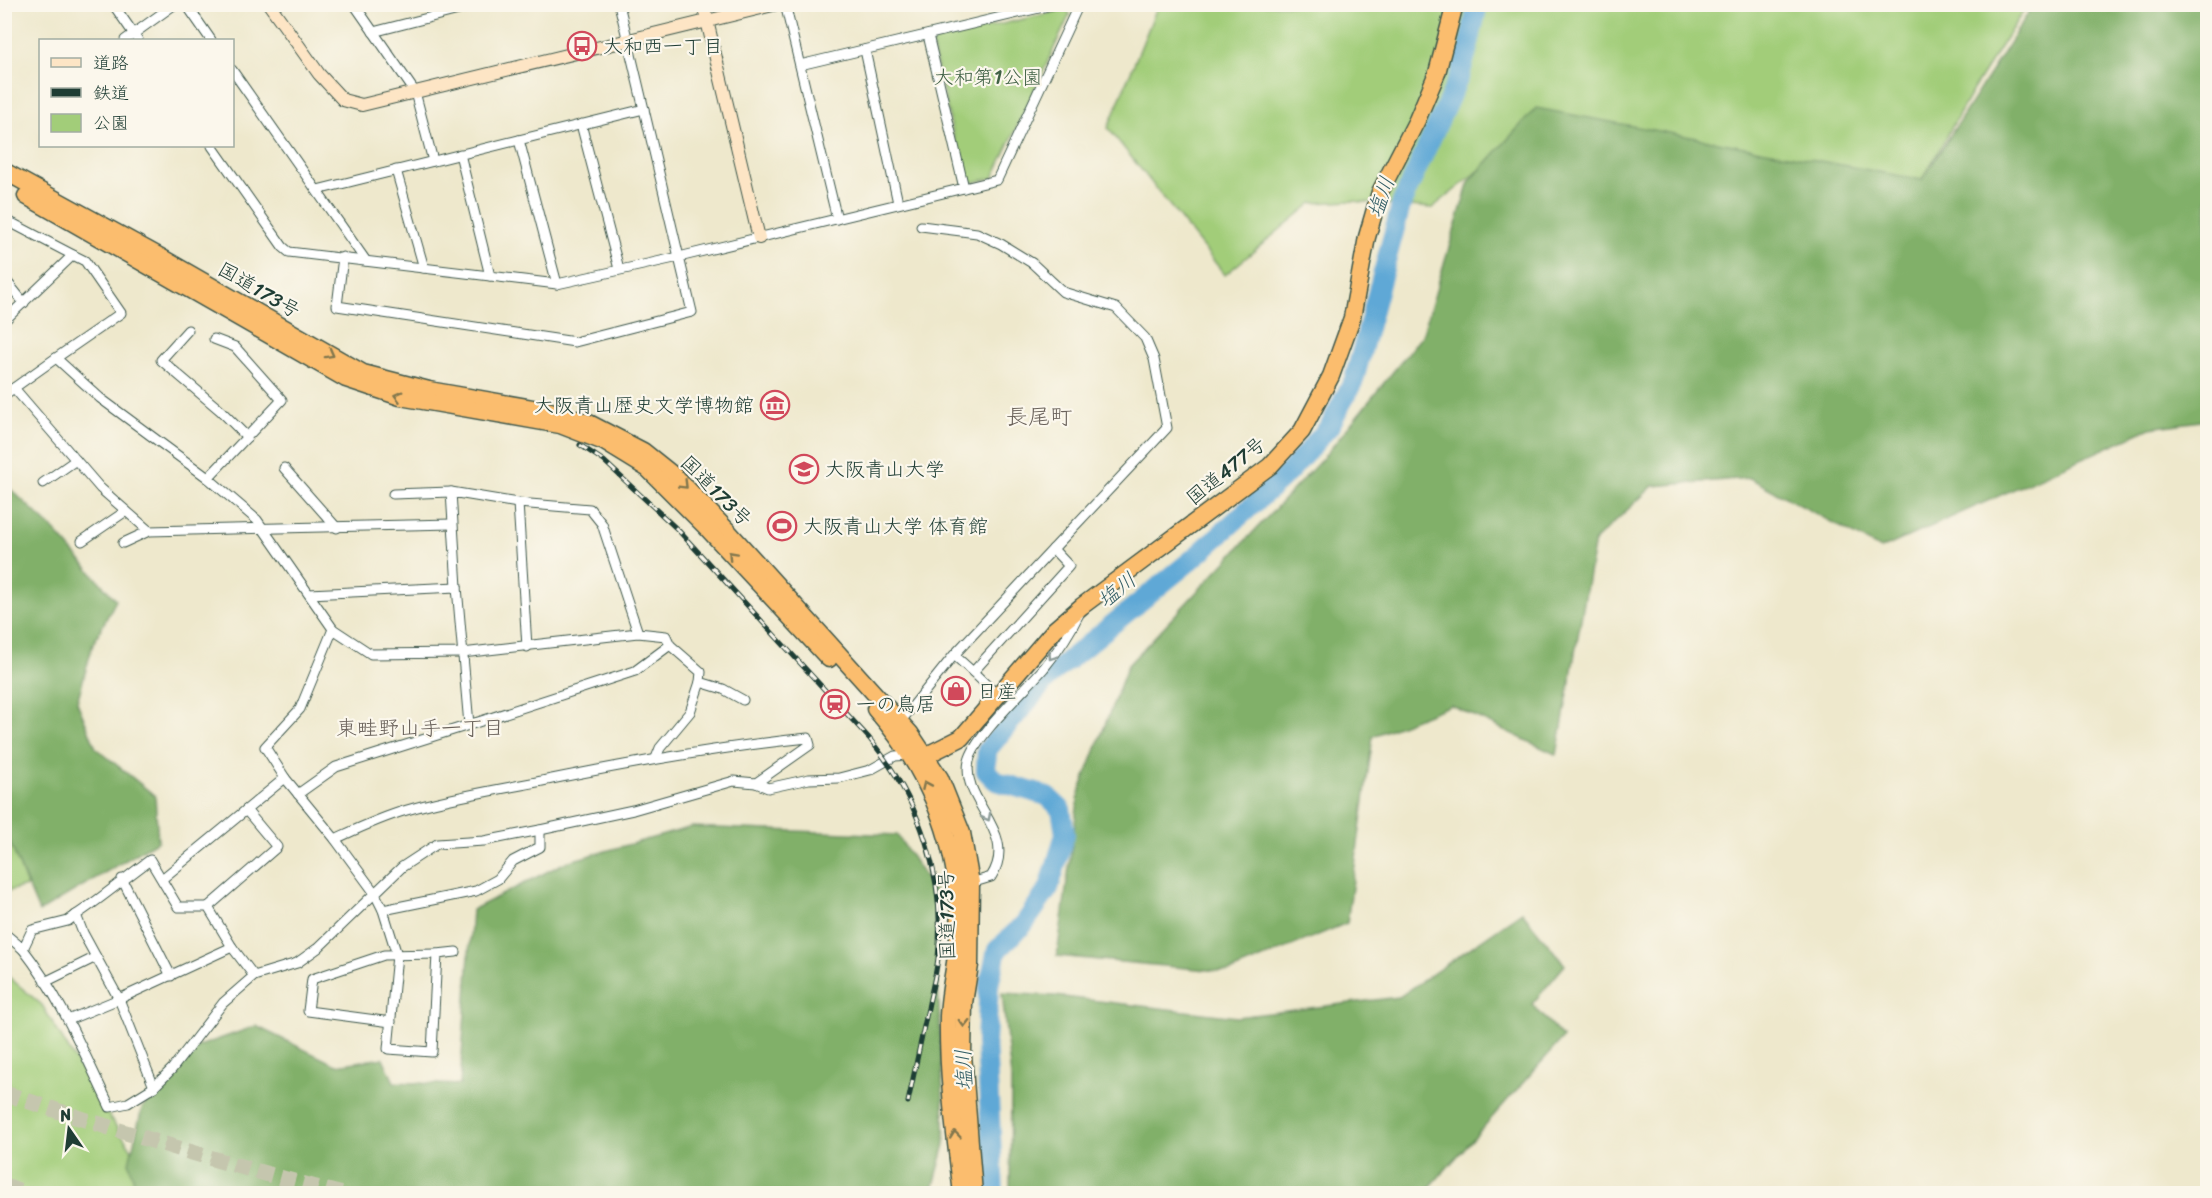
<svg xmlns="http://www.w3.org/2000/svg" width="2212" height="1198" font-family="Sriracha,'Klee One',sans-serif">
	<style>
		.green { fill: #a2cd79; stroke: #608556; stroke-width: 1.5 }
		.forest { fill: #81b069; stroke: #50764e; stroke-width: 1.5 }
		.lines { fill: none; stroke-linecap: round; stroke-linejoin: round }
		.river { stroke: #5ea8d6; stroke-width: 20 }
		.highway-tunnel { stroke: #c5c6ae; stroke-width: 16; stroke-dasharray: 16 8; stroke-linecap: butt }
		.street-casing { stroke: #3e574b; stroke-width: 11 }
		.secondary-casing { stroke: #3e574b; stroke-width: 14 }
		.highway-casing { stroke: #3e574b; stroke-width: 19 }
		.street { stroke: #fff; stroke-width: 9 }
		.secondary { stroke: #fde5c5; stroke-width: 12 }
		.highway { stroke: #fbbd6e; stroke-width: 16 }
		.rail-casing { stroke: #1f3d34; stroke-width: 5 }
		.rail { stroke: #fbf7ec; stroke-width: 3; stroke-dasharray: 9; stroke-linecap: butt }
		.oneway { stroke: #82774e }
		.oneway2 { stroke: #8f9e9a }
		.labels { text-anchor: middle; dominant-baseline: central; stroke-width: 4.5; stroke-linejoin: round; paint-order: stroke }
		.poi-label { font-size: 20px; fill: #1f3d34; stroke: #fbf7ec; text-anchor: start }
		.park-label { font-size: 20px; fill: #406145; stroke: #fbf7ec }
		.street-label { font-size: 20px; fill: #1f3d34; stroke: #fbf7ec }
		.water-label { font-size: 21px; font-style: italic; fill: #325d65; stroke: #fbf7ec }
		.neighbourhood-label { font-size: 21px; fill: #6a625b; stroke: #fbf7ec }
		.quarter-label { font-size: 22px; fill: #6a625b; stroke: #fbf7ec }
	</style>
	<rect width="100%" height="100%" fill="#fbf7ec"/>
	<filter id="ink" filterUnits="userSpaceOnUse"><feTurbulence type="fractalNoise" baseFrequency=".0167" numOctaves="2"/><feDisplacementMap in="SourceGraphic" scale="12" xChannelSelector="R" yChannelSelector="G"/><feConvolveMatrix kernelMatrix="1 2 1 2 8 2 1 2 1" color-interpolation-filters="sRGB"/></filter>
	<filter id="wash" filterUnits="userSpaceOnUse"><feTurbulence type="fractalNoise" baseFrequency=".008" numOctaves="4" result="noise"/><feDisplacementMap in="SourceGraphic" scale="24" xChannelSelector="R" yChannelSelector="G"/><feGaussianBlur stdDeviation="1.35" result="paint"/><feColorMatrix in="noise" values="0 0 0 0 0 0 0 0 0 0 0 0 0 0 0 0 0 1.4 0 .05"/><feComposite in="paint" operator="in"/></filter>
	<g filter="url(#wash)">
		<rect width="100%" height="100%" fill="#eee8cc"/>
		<g class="green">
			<path d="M1158,5H2027L1974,88L1922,180L1515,142L1432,208L1352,201L1312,203L1225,275L1108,128Z"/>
			<path d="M1066,9L1070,14L993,178L965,184L931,41Z"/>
			<path d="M4,825L27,886L5,892H4Z"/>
			<path d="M4,973L42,1005L107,1113L157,1187L155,1193H5Z"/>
		</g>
		<g class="forest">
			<path d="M2034,4L2207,5V420L2150,428L1881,549L1750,478L1653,486L1595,540L1557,755L1451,705L1373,736L1347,923L1229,972L1057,956L1079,793L1128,665L1323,458L1422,336L1469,182L1536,108L1922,180Z"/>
			<path d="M4,483L51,527L116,600L93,644L77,702L96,748L155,796L158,841L39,912L5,831Z"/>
			<path d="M692,827L897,835L934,890L945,1144L932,1193L137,1194L129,1163L142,1108L191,1049L256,1026L336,1065L383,1058L394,1082L460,1085L472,910L566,862Z"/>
			<path d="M1522,912L1565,965L1532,1004L1563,1038L1429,1188L1436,1193H1010L1011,1078L1002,993L1055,996L1237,1017L1399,997Z"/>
		</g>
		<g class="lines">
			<path class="river" d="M994,1194L986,1042L989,985L997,950L1024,924L1049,888L1065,834L1061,809L1047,796L996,781L986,771L987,750L1049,676L1195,557L1289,472L1329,427L1354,380L1402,202L1460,75L1468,48L1478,4"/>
		</g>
	</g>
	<g filter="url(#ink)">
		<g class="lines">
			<g class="highway-tunnel">
				<path d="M4,1093C116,1131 227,1164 341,1194"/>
				<path d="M4,1185L28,1194"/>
			</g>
			<g class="street-casing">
				<g id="street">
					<path d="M113,4L138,40"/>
					<path d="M186,4L211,40"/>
					<path d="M354,4L415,92L433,161"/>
					<path d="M785,4L837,219"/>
					<path d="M373,32L482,4"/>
					<path d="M928,35L964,188"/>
					<path d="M125,40L175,4"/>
					<path d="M865,50L898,203"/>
					<path d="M800,65L1056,4"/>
					<path d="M232,70L366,261"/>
					<path d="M581,124L619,269"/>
					<path d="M519,140L557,284"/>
					<path d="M212,146L283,247L289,252L557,284L679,257L997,180L1079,4"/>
					<path d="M460,154L490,276"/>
					<path d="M396,170L424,268"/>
					<path d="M317,190L644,109"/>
					<path d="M4,219L73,255"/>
					<path d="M921,226L977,233L1001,244L1032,263L1063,292L1116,308L1145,338L1154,359L1167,428L1053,549"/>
					<path d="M343,257L337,306L575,342L692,312L619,4"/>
					<path d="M4,278L24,303"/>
					<path d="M4,321L73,255L85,261L121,313L56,358L100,398L208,478L257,520L333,629L371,654L462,653L638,633"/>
					<path d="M188,330L161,360L221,411L247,437"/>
					<path d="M14,388L100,488L149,531"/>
					<path d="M4,395L56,358"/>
					<path d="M284,468L337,528"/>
					<path d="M208,478L282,400L235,347L214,339"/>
					<path d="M43,483L76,460"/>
					<path d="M393,494L451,492"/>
					<path d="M518,503L527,647"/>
					<path d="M82,541L126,511"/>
					<path d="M123,543L149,531L452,524"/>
					<path d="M309,594L457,587"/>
					<path d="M973,672L999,697"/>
					<path d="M901,721L954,655L1053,549L1069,566L973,672L954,655"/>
					<path d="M469,725L635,671L670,645"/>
					<path d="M656,758L660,748L690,712L700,682"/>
					<path d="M285,778L265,747L300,709L333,629"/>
					<path d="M298,794L336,767L469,725L457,587L451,492L518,503L590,509L602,524L638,633L666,636L670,645L701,672L700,682L723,689L743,700"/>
					<path d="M246,810L285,778L335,839L374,892L383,910L397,955L388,1049L432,1052L437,954L456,952"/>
					<path d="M335,839C359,828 382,817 407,810C451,797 497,790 542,781C630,763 718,747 808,738L810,745L756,783"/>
					<path d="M122,879L171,976"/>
					<path d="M162,879L246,810L277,847L208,907"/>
					<path d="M971,883L991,877C1020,832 960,802 969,761C975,736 1026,689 1044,668C1057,652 1070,633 1079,614"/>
					<path d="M383,910L476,891L498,879L513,861L540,847V830"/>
					<path d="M76,915L68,921L32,930L23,949C60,996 84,1053 110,1107L128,1103L154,1087L172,1069L223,1003L254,976"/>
					<path d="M4,933L23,949"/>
					<path d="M45,982L96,957"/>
					<path d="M68,1020L119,999L232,947"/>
					<path d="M391,1022L308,1011L312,979L384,955L437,954"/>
					<path d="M154,1087L119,999L83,933L76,915C102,898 125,878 150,860L178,907H208L232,947L254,976L297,963L318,948L402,867L437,844L484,841L540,830L633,810L734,781L756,783L768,788L809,779L839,778L870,770L895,756L910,755"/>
				</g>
			</g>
			<g class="secondary-casing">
				<g id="secondary">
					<path d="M269,4L319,74L343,100L362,105L777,4"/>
					<path d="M703,4L759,238"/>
				</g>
			</g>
			<g class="highway-casing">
				<g id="highway">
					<path d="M4,171L159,256L363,373L429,390L550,411L589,423L643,451L678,479L728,531L910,733L940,778L962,833L971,883L970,965L964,1003L963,1054L974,1194"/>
					<path d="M26,196L346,379L400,397L560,425L604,442L648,469L706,527L829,659"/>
					<path d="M875,709C932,774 963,852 958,939C956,965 949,990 948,1016C947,1075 955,1135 962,1194"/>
					<path d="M914,755L925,756L961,738L1055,629L1082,606L1270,466L1302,431L1331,376L1352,318L1367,237L1380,192L1417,120L1437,73L1455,4"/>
				</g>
			</g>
			<use href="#street" class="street"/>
			<use href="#secondary" class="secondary"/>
			<use href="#highway" class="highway"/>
			<g class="rail-casing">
				<path id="rail" d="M580,445L604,461L678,530L869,738C920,800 946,877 938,958C936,975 931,992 928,1008C921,1039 915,1070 908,1102"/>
			</g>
			<use href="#rail" class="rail"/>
		</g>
		<defs><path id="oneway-chevron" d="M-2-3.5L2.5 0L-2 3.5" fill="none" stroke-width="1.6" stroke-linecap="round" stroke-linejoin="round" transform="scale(1.5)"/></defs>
		<g class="oneway">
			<use href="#oneway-chevron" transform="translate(330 354) rotate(29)"/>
			<use href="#oneway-chevron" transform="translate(398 396) rotate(-165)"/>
			<use href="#oneway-chevron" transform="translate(684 485) rotate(45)"/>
			<use href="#oneway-chevron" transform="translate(732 555) rotate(-133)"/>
			<use href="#oneway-chevron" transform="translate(926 785) rotate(-114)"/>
			<use href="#oneway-chevron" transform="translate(964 1023) rotate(91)"/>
			<use href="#oneway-chevron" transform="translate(955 1135) rotate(-96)"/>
		</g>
		<g class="oneway2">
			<use href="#oneway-chevron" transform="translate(1052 656) rotate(125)"/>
			<use href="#oneway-chevron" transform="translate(987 817) rotate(62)"/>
		</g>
	</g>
	<defs>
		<g id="bus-ring" transform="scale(1.5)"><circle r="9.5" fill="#fbf7ec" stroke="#d1495b" stroke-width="1.5"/><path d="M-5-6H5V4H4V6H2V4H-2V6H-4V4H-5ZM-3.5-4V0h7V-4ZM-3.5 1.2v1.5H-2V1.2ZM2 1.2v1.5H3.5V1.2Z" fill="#d1495b"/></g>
		<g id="museum-ring" transform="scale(1.5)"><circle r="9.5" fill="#fbf7ec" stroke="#d1495b" stroke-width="1.5"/><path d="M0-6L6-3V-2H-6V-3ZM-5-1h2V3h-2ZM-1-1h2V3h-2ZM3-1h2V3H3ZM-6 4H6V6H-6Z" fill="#d1495b"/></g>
		<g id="university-ring" transform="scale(1.5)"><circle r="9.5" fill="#fbf7ec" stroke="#d1495b" stroke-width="1.5"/><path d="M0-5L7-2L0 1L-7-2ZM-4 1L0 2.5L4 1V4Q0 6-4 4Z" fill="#d1495b"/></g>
		<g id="stadium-ring" transform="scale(1.5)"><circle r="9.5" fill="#fbf7ec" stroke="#d1495b" stroke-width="1.5"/><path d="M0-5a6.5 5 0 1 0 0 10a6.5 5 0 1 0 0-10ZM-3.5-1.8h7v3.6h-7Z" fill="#d1495b"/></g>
		<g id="shop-ring" transform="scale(1.5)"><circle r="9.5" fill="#fbf7ec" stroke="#d1495b" stroke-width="1.5"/><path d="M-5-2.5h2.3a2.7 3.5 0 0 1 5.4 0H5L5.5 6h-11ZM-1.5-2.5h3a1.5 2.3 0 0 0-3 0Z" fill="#d1495b"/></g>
		<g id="station-ring" transform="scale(1.5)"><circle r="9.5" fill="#fbf7ec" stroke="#d1495b" stroke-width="1.5"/><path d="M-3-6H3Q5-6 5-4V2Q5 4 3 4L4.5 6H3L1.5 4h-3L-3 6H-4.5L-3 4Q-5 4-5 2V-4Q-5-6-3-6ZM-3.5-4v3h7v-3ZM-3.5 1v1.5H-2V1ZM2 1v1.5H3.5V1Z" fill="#d1495b"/></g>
	</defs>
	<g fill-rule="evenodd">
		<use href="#bus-ring" x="582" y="46"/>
		<use href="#museum-ring" x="775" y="405"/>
		<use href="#university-ring" x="804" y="469"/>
		<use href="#stadium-ring" x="782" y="526"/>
		<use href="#shop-ring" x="956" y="691"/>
		<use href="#station-ring" x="835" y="704"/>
	</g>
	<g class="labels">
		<g class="poi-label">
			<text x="603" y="46">大和西一丁目</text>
			<text x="754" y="405" text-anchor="end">大阪青山歴史文学博物館</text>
			<text x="825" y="469">大阪青山大学</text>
			<text x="803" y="526">大阪青山大学 体育館</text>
			<text x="977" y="691">日産</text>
			<text x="856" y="704">一の鳥居</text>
		</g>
		<g class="park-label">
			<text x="988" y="77">大和第1公園</text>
		</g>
		<g class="street-label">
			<text transform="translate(259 290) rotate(30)">国道173号</text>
			<text transform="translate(1226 471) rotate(-39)">国道477号</text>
			<text transform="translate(716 491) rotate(45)">国道173号</text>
			<text transform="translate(947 915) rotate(-91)">国道173号</text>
		</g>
		<g class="water-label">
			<text transform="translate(1381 197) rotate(-70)">塩川</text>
			<text transform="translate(1117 590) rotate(-39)">塩川</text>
			<text transform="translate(964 1070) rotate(-93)">塩川</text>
		</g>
		<g class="neighbourhood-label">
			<text x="420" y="728">東畦野山手一丁目</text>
		</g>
		<g class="quarter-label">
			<text x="1039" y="416">長尾町</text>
		</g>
	</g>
	<rect width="2212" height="1198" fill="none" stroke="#fbf7ec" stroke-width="24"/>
	<rect x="39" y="39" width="195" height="108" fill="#fbf7ec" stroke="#a3ada2" stroke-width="1.5"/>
	<rect x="51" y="58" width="30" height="9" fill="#fde5c5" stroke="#a3ada2" stroke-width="1.5"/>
	<text x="93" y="69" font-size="18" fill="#1f3d34">道路</text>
	<rect x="51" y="88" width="30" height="9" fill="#1f3d34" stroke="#a3ada2" stroke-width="1.5"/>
	<text x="93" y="99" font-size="18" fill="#1f3d34">鉄道</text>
	<rect x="51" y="114" width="30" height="18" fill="#a2cd79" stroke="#a3ada2" stroke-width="1.5"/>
	<text x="93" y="129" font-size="18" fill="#1f3d34">公園</text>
	<g transform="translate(69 1129) rotate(346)" stroke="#fbf7ec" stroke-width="4.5" paint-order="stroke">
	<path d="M0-4.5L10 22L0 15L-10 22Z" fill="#1f3d34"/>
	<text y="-9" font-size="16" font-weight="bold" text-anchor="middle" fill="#1f3d34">N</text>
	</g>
</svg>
